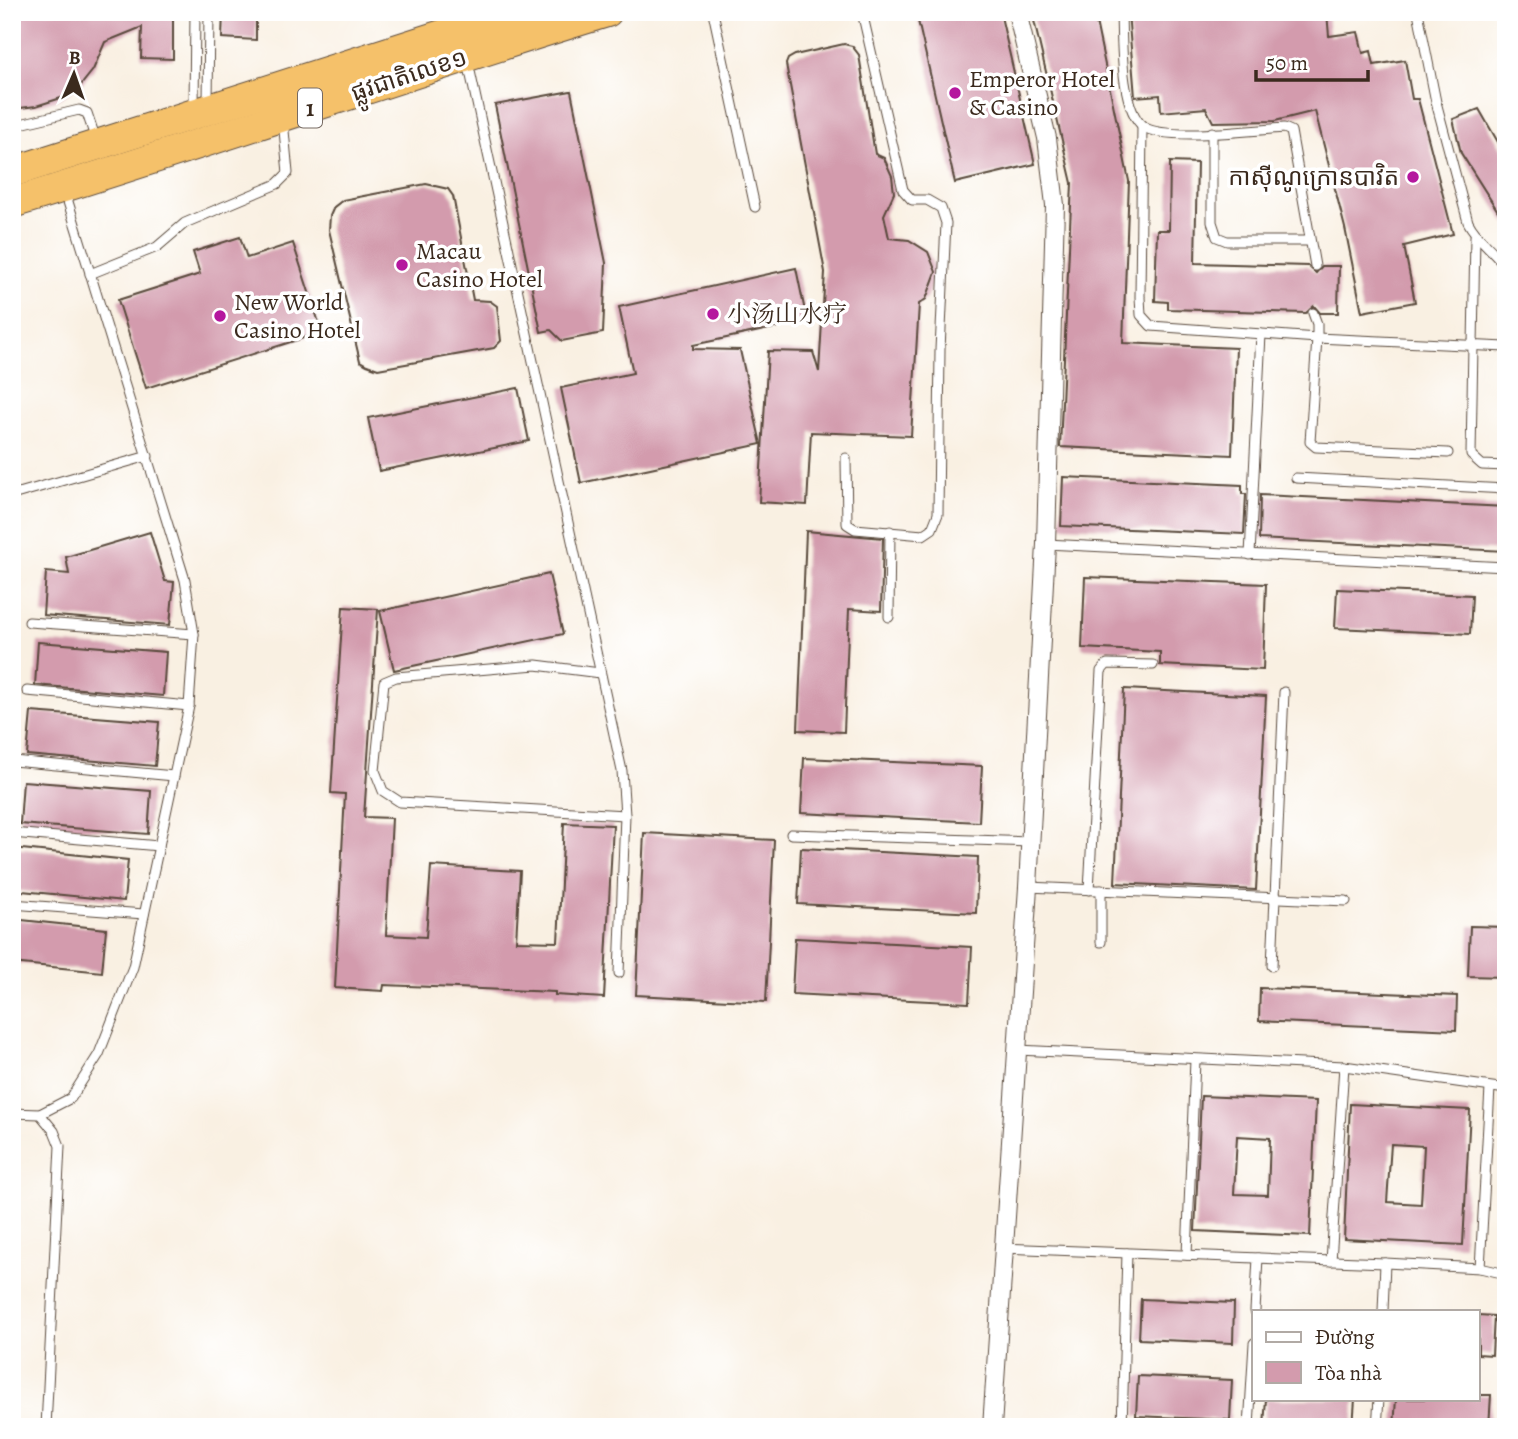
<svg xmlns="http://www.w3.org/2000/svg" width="1518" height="1439" font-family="Alegreya,'Noto Serif SC','Noto Sans Khmer',serif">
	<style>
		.building { fill: #d39bad; fill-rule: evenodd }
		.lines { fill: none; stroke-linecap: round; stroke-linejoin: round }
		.service-casing { stroke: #58483b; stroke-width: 11 }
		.minor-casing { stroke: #58483b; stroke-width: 20 }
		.trunk-casing { stroke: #58483b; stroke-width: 32 }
		.service { stroke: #fff; stroke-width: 9 }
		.minor { stroke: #fff; stroke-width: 18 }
		.trunk { stroke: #f5c16b; stroke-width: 30 }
		.poi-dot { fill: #b5179e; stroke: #fff; stroke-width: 2.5 }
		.labels { text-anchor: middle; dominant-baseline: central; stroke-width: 7; stroke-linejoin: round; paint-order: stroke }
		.shield { fill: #fff; stroke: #766a62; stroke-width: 2 }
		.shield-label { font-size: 23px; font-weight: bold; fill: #3b2a1e }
		.street-label { font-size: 24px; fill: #3b2a1e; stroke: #fff }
		.poi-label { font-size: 24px; fill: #3b2a1e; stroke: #fff; text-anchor: start }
	</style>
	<rect width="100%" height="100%" fill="#fff"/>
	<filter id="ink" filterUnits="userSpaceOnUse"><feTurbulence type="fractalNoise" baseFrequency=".0143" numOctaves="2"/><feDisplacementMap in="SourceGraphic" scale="14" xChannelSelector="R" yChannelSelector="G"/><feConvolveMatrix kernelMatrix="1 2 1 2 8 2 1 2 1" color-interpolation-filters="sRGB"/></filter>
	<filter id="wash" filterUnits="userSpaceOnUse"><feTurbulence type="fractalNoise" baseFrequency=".00686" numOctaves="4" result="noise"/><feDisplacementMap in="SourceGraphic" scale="28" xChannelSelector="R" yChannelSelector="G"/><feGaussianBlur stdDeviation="1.57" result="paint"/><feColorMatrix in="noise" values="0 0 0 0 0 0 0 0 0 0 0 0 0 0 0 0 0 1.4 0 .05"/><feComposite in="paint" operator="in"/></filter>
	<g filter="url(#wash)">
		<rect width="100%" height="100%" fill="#f9f0e2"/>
		<g id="blocks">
			<g class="building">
				<path d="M12,12H173V59L141,58L142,27L105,42L93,70L81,85L61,98L36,106L12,109Z"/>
				<path d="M223,12H256V40L222,38Z"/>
				<path d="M916,12H1000L1035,164L955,183Z"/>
				<path d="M1032,12H1094L1129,181L1123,343L1236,348L1232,455L1060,447L1072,183Z"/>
				<path d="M1128,12H1327L1329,36L1358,32L1363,53L1371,51L1374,65L1405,60L1412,99H1418L1453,234L1404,246L1415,302L1362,312L1345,228L1315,111L1275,121L1213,122L1206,108L1161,112L1160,95L1135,97Z"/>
				<path d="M844,44L852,46L859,55L875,154L884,158L892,176L894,193L884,215L889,238L909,240L928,252L936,272L926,299L919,304L911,436L811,432L807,505L759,502L768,351L813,352L819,372L825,272L786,64L788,59L795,55Z"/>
				<path d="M571,91L606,263L603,333L562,341L551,330L541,332L495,105Z"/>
				<path d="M1479,109L1506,156V224L1461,153L1453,119Z"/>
				<path d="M1170,162L1197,163L1195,263L1308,266L1316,273L1322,266H1339L1338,313H1320L1314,306L1306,313L1168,309V302L1155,301L1157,230H1169Z"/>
				<path d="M426,184L448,189L453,196L473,300L490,301L497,306L501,341L494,348L378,369L367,365L360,361L329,230L330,216L334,207L343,200Z"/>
				<path d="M240,237L247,258L293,243L322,332L146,388L118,300L200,274L193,252Z"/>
				<path d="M796,268L807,321L693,345V349L740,350L761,444L581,483L561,388L633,373L619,307Z"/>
				<path d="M518,388L529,441L379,471L368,418Z"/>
				<path d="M1063,477L1242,485V494H1246L1244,534L1061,526Z"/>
				<path d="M1260,495L1506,507V551L1259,539Z"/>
				<path d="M806,531L883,538L881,611L849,609L844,732L798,730Z"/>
				<path d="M150,532L165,581L174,582L170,625L43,615L46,572L69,574L66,557Z"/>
				<path d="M549,574L563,634L394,670L380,611Z"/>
				<path d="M1085,577L1266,584L1263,670L1160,665V652L1082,648Z"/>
				<path d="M1337,589L1472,595L1470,634L1335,628Z"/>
				<path d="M343,607L378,609L364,817L392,818L386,935L426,937L431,866L520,871L516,941L558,942L564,823L613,825L604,998L555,995V992L384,985L383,991L335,988L345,794L331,793Z"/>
				<path d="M38,642L166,652L163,696L35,685Z"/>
				<path d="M1124,689L1266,696L1256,890L1115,883Z"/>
				<path d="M31,712L159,722L155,766L27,755Z"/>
				<path d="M804,758L982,766L979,822L801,813Z"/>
				<path d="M23,781L151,791L148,834L20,824Z"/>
				<path d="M644,833L774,840L766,1002L636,995Z"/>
				<path d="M12,848L128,860L124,901L12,890Z"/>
				<path d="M801,848L978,857L976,913L798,904Z"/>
				<path d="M12,919L106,929L102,972L12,963Z"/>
				<path d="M1470,926L1506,927V977L1468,976Z"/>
				<path d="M795,938L972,947L969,1003L792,994Z"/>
				<path d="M1260,988L1457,996L1456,1030L1259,1021Z"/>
				<path d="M1201,1096L1316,1101L1310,1236L1195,1231ZM1237,1136L1270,1138L1268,1195L1234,1194Z"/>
				<path d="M1350,1104L1470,1110L1463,1245L1344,1239ZM1391,1144L1424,1146L1421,1204L1387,1202Z"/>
				<path d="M1141,1299L1234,1303L1233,1343L1139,1339Z"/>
				<path d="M1478,1315L1494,1316L1492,1355L1478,1354Z"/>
				<path d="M1138,1376L1232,1380L1230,1420L1136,1416Z"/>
				<path d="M1478,1395H1491L1489,1427H1394L1396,1399H1478Z"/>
				<path d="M1266,1399H1355L1353,1427L1264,1425Z"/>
			</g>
		</g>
	</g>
	<g filter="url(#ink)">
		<use href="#blocks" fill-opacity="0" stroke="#58483b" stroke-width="2"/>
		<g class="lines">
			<g class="service-casing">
				<g id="service">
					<path d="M713,12L755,207"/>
					<path d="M1121,12C1122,40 1120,110 1144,127C1165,141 1257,130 1284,128L1291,131L1315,266"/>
					<path d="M1418,12L1436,102L1468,222C1477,240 1494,250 1506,267"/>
					<path d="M468,62L622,771L625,815L619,973"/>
					<path d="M208,103L209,12"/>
					<path d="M194,108L195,12"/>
					<path d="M12,126L79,110L87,113L96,140"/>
					<path d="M1142,126L1140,297L1141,315L1151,326L1317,338V324L1313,313"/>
					<path d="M1212,132V222L1217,237L1227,241H1309"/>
					<path d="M1475,236L1471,455L1482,465L1506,466"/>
					<path d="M90,274L157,247L185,223L277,184L288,173L283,120"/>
					<path d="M1448,453L1316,447L1310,442L1317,338L1506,347"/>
					<path d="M846,458L847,524L855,529L923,535L932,529L938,514L940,350L946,223L941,208L927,200H912L903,190L862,12"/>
					<path d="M1296,478L1506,489"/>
					<path d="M12,495L148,456"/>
					<path d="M1046,544L1506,567"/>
					<path d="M1250,555L1261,334"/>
					<path d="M889,617L890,531"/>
					<path d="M29,622L194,634"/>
					<path d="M600,673L536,665L396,677L384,682L375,771L383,791L400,802L625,815"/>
					<path d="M27,691L189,706"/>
					<path d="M13,761L174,776"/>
					<path d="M12,833L159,846"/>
					<path d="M791,834L1031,842"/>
					<path d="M1028,887L1346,901"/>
					<path d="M1089,890L1101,671L1107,664L1153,665"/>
					<path d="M12,904L144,914"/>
					<path d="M1101,942V890"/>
					<path d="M1272,966L1284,692"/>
					<path d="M1018,1050L1344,1066L1506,1089"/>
					<path d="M12,1113L40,1114L71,1098L99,1054L133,967L189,706L194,634L185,580L65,192"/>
					<path d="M40,1114L54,1131L60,1146L46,1427"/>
					<path d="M1003,1248L1385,1263L1480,1268L1506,1274"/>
					<path d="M1187,1255L1195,1060"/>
					<path d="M1331,1261L1344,1066"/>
					<path d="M1480,1268L1490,1088"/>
					<path d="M1255,1311L1258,1258"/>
					<path d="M1383,1311L1385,1263"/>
					<path d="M1122,1427L1127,1253"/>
					<path d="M1249,1427L1254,1343"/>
					<path d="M1377,1427L1379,1399"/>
				</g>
			</g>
			<g class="minor-casing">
				<path id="minor" d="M992,1427L1028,887L1046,544L1055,205L1047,138L1017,12"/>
			</g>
			<g class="trunk-casing">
				<g id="trunk">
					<path d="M12,172L514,12"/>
					<path d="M12,203C211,142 408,73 607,12"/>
				</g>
			</g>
			<use href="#service" class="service"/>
			<use href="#minor" class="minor"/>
			<use href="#trunk" class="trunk"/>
		</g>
	</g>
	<g class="poi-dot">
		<circle cx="955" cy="93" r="7"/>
		<circle cx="1413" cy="177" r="7"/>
		<circle cx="402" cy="265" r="7"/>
		<circle cx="713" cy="314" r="7"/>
		<circle cx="220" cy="316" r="7"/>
	</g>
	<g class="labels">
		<rect class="shield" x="298" y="88.5" width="24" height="39" rx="5"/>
		<g class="shield-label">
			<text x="310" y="108">1</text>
		</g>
		<g class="street-label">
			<text transform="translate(409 75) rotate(-18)">ផ្លូវជាតិលេខ១</text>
		</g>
		<g class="poi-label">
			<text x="969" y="79">Emperor Hotel<tspan x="969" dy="28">&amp; Casino</tspan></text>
			<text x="1399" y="177" text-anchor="end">កាស៊ីណូក្រោនបាវិត</text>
			<text x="416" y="251">Macau<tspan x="416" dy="28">Casino Hotel</tspan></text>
			<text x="234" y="302">New World<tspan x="234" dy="28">Casino Hotel</tspan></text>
			<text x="727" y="314">小汤山水疗</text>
		</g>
	</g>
	<rect width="1518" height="1439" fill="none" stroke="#fff" stroke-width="42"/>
	<rect x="1252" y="1310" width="228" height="91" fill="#ffffff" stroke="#b1aaa5" stroke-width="2"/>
	<rect x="1266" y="1332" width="35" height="10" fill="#ffffff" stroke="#b1aaa5" stroke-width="2"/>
	<text x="1315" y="1344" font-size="21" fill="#3b2a1e">Đường</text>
	<rect x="1266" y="1362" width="35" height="21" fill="#d39bad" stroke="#b1aaa5" stroke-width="2"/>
	<text x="1315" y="1380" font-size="21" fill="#3b2a1e">Tòa nhà</text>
	<g transform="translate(74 74) rotate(2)" stroke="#ffffff" stroke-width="5" paint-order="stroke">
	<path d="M0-5L12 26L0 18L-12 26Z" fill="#3b2a1e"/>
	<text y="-10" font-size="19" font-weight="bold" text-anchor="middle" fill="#3b2a1e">B</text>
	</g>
	<path d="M1256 70v10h112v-10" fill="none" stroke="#3b2a1e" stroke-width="3.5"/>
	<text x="1266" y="70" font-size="21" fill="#3b2a1e" stroke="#ffffff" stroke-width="5" paint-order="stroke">50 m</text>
</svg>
